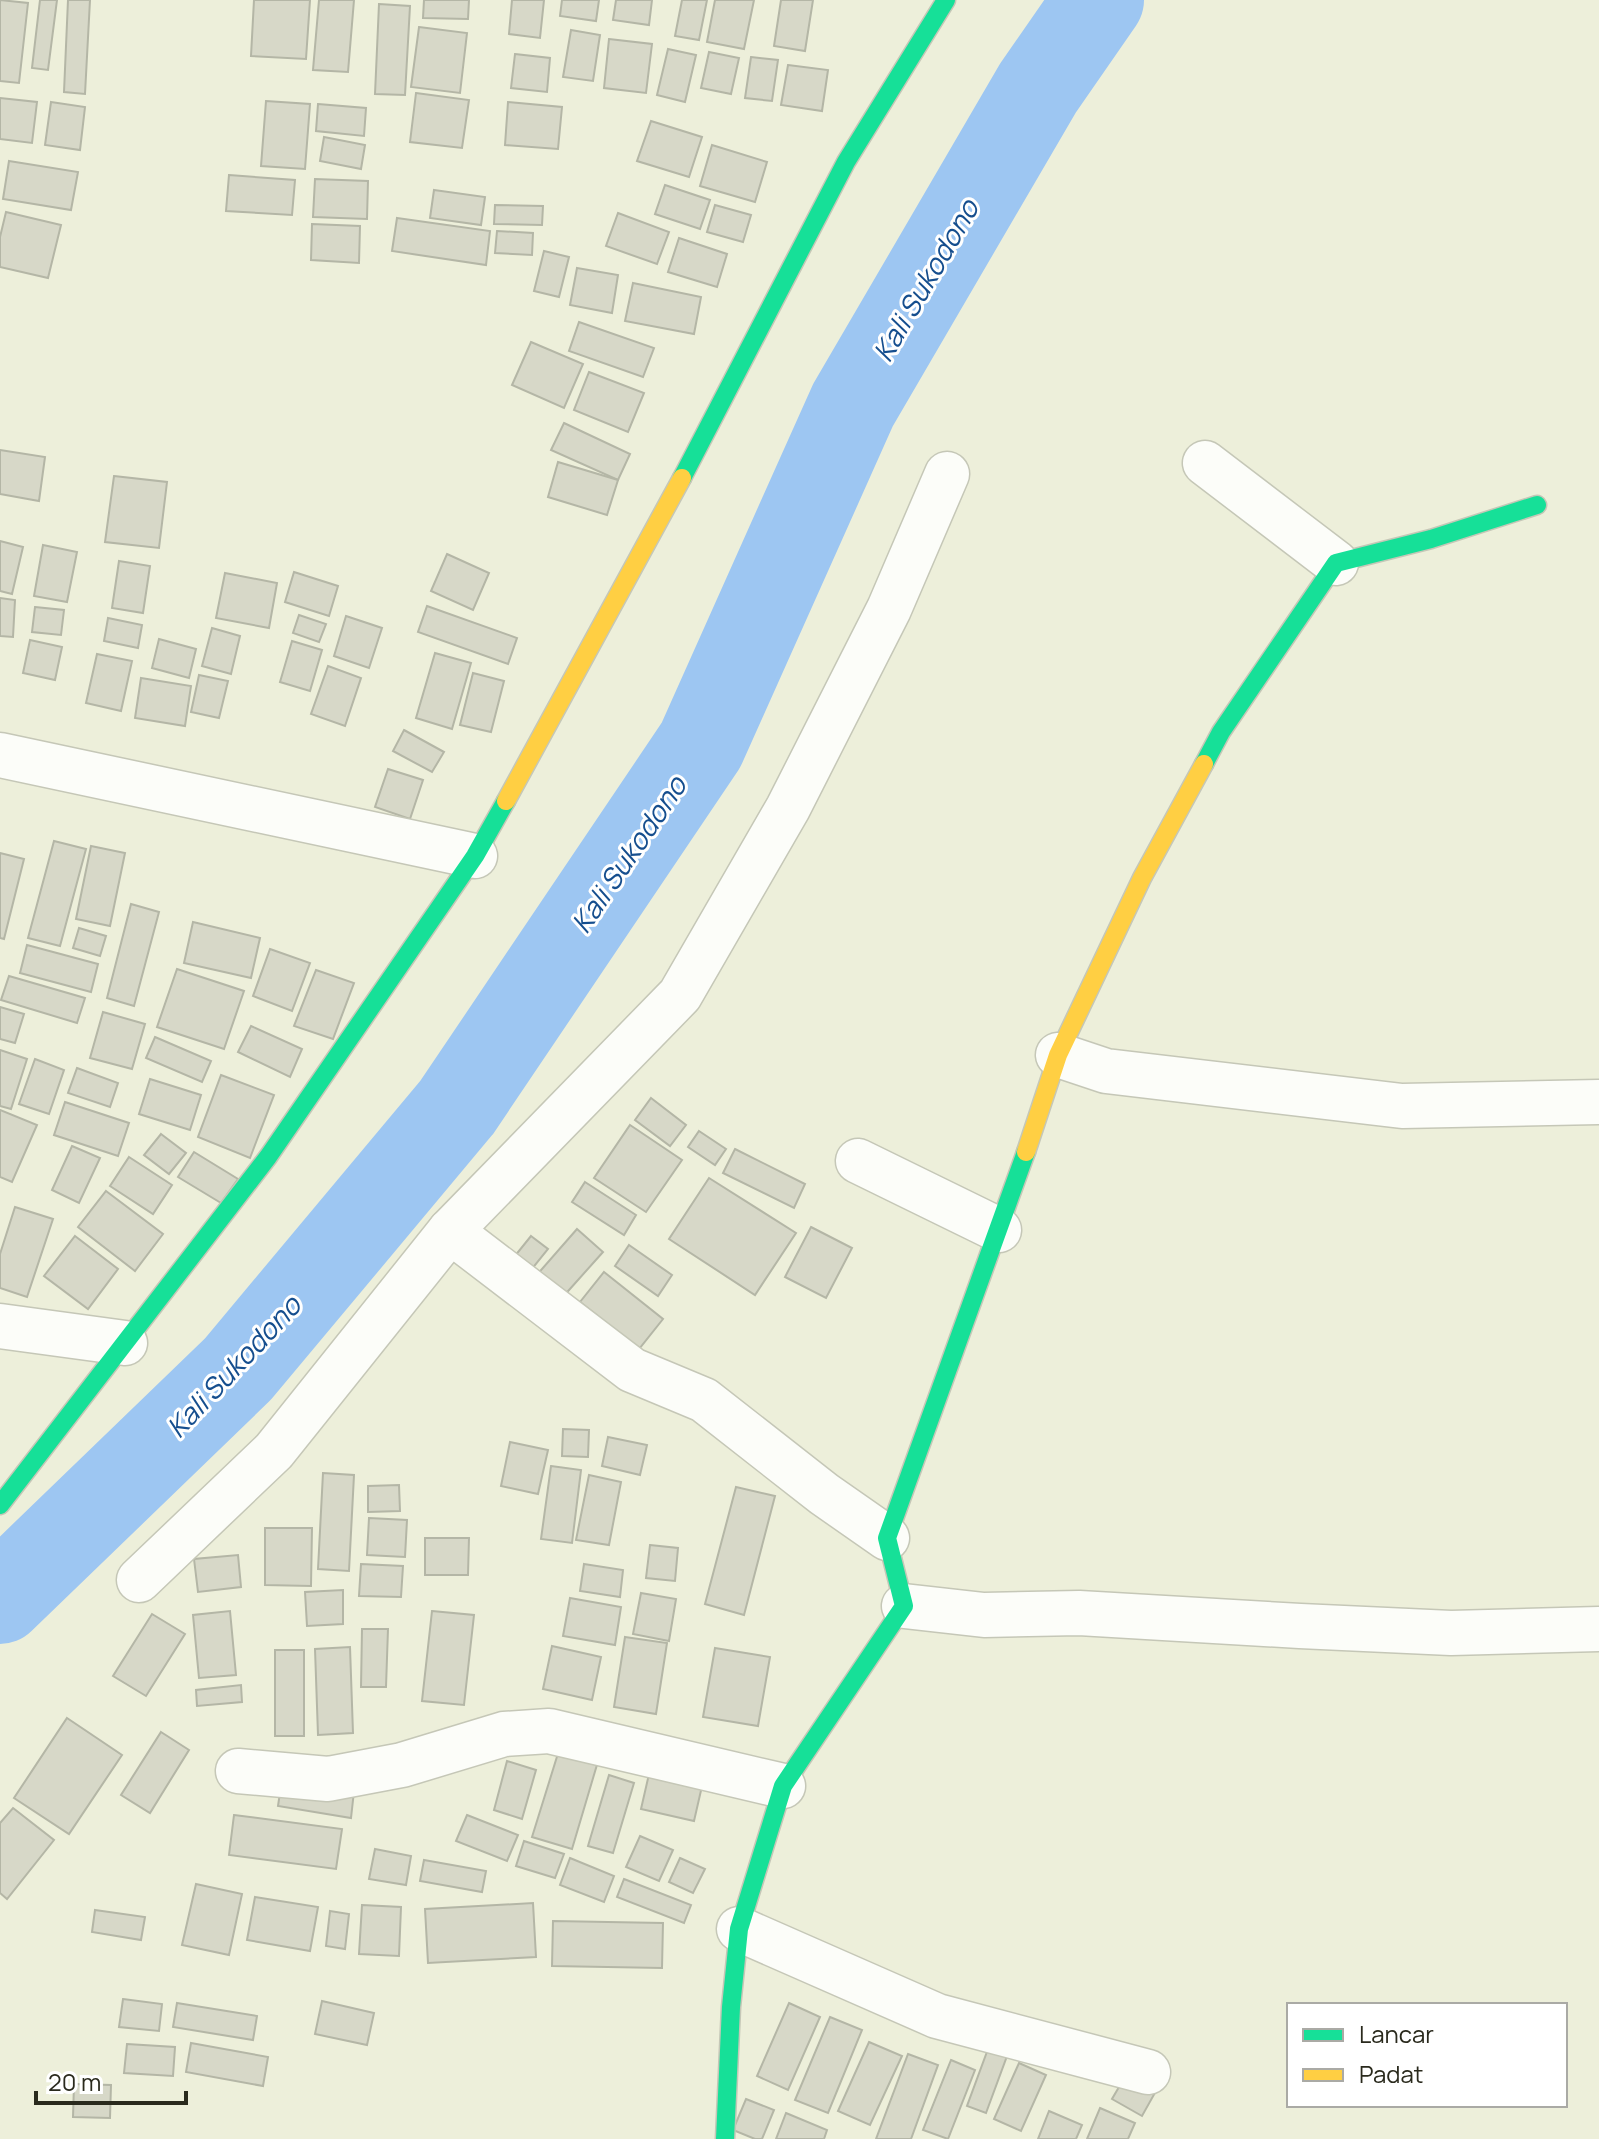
<svg xmlns="http://www.w3.org/2000/svg" width="1599" height="2139" font-family="Manrope,sans-serif">
	<style>
		.lines { fill: none; stroke-linecap: round; stroke-linejoin: round }
		.river { stroke: #9dc6f2; stroke-width: 90 }
		.building { fill: #d7d8c8; stroke: #b4b6a6; stroke-width: 2 }
		.street-casing { stroke: #c5c7b7; stroke-width: 47 }
		.fast-casing { stroke: #c5c7b7; stroke-width: 21 }
		.slow-casing { stroke: #c5c7b7; stroke-width: 21 }
		.street { stroke: #fcfdf9; stroke-width: 44 }
		.fast { stroke: #16e098; stroke-width: 18 }
		.slow { stroke: #ffcf43; stroke-width: 18 }
		.labels { text-anchor: middle; dominant-baseline: central; stroke-width: 6; stroke-linejoin: round; paint-order: stroke }
		.water-label { font-size: 28px; font-style: italic; fill: #154e8e; stroke: #fff }
	</style>
	<rect width="100%" height="100%" fill="#edefda"/>
	<g class="lines">
		<path class="river" d="M0,1599L238,1369L457,1107L701,745L853,405L1038,88L1099,0"/>
	</g>
	<g class="building">
		<path d="M0,0L28,3L19,83L0,81Z"/>
		<path d="M40,0H57L48,70L32,68Z"/>
		<path d="M68,0H90L85,94L64,92Z"/>
		<path d="M254,0H310L306,59L251,56Z"/>
		<path d="M319,0H354L348,72L313,70Z"/>
		<path d="M424,0H469L468,19L423,18Z"/>
		<path d="M512,0H544L540,38L509,34Z"/>
		<path d="M562,0H599L596,21L560,16Z"/>
		<path d="M616,0H652L649,25L613,20Z"/>
		<path d="M682,0H707L699,40L675,36Z"/>
		<path d="M715,0H754L744,49L707,42Z"/>
		<path d="M781,0H813L805,51L774,46Z"/>
		<path d="M379,4L410,6L405,95L375,94Z"/>
		<path d="M419,27L467,33L460,93L411,87Z"/>
		<path d="M571,30L600,35L593,81L563,77Z"/>
		<path d="M609,39L652,44L646,93L604,88Z"/>
		<path d="M668,49L696,55L685,102L657,95Z"/>
		<path d="M709,52L739,58L731,94L701,88Z"/>
		<path d="M515,54L550,58L547,92L511,88Z"/>
		<path d="M751,57L778,60L772,101L745,98Z"/>
		<path d="M788,65L828,70L822,111L781,105Z"/>
		<path d="M416,93L469,100L462,148L410,142Z"/>
		<path d="M0,98L37,102L32,143L0,139Z"/>
		<path d="M266,101L310,104L305,169L261,166Z"/>
		<path d="M51,102L85,107L80,150L45,145Z"/>
		<path d="M508,102L562,107L558,149L505,145Z"/>
		<path d="M318,104L366,108L364,136L316,131Z"/>
		<path d="M651,121L702,137L689,177L637,161Z"/>
		<path d="M324,137L365,145L361,169L320,161Z"/>
		<path d="M712,145L767,162L755,202L700,186Z"/>
		<path d="M9,161L78,172L71,210L3,199Z"/>
		<path d="M229,175L295,180L292,215L226,211Z"/>
		<path d="M315,179L368,181L367,219L313,217Z"/>
		<path d="M665,185L710,200L700,229L655,214Z"/>
		<path d="M434,190L485,197L481,225L430,218Z"/>
		<path d="M495,205L543,206L542,225L494,224Z"/>
		<path d="M715,205L751,215L743,242L707,232Z"/>
		<path d="M6,212L61,225L48,278L0,267V237Z"/>
		<path d="M618,213L669,232L657,264L606,246Z"/>
		<path d="M397,218L490,231L486,265L392,251Z"/>
		<path d="M312,224L360,226L359,263L311,260Z"/>
		<path d="M497,231L533,233L532,255L495,253Z"/>
		<path d="M679,238L727,254L717,287L668,272Z"/>
		<path d="M544,251L569,257L559,297L534,291Z"/>
		<path d="M577,268L618,275L612,313L570,305Z"/>
		<path d="M633,283L701,297L694,334L625,321Z"/>
		<path d="M579,322L654,348L643,377L569,351Z"/>
		<path d="M531,342L583,364L564,408L512,385Z"/>
		<path d="M589,372L644,393L628,432L574,410Z"/>
		<path d="M564,423L630,454L618,480L551,450Z"/>
		<path d="M0,450L45,457L39,501L0,494Z"/>
		<path d="M558,462L618,480L607,515L548,497Z"/>
		<path d="M114,476L167,482L159,548L105,542Z"/>
		<path d="M0,541L23,547L12,594L0,591Z"/>
		<path d="M43,545L77,552L67,602L34,596Z"/>
		<path d="M447,554L489,573L473,610L431,591Z"/>
		<path d="M119,561L150,566L143,613L112,608Z"/>
		<path d="M294,572L338,586L329,616L285,602Z"/>
		<path d="M225,573L277,583L269,628L216,618Z"/>
		<path d="M0,598L15,600L13,637L0,636Z"/>
		<path d="M427,606L517,638L508,664L418,632Z"/>
		<path d="M35,607L64,610L61,635L32,632Z"/>
		<path d="M299,615L326,624L319,642L293,633Z"/>
		<path d="M346,616L382,628L369,668L334,656Z"/>
		<path d="M108,618L142,625L138,648L104,641Z"/>
		<path d="M212,628L240,636L231,674L202,666Z"/>
		<path d="M159,639L196,649L189,678L152,668Z"/>
		<path d="M30,640L62,647L55,680L23,673Z"/>
		<path d="M292,641L322,650L310,691L280,682Z"/>
		<path d="M435,653L471,663L452,729L416,718Z"/>
		<path d="M97,654L132,661L121,711L86,703Z"/>
		<path d="M328,666L361,678L345,726L311,714Z"/>
		<path d="M473,673L504,681L491,732L460,725Z"/>
		<path d="M199,675L228,681L219,718L191,712Z"/>
		<path d="M141,678L191,686L185,726L135,718Z"/>
		<path d="M404,730L444,752L432,772L393,751Z"/>
		<path d="M388,769L423,780L410,819L375,807Z"/>
		<path d="M54,841L86,849L60,946L28,938Z"/>
		<path d="M91,846L125,853L110,926L76,919Z"/>
		<path d="M0,853L24,859L4,939L0,938Z"/>
		<path d="M131,904L159,912L134,1006L107,998Z"/>
		<path d="M193,922L260,938L251,978L184,963Z"/>
		<path d="M79,928L106,936L100,956L73,948Z"/>
		<path d="M27,945L98,964L91,992L20,973Z"/>
		<path d="M270,949L310,963L292,1011L253,996Z"/>
		<path d="M177,969L244,991L224,1049L157,1027Z"/>
		<path d="M316,970L354,983L333,1039L294,1026Z"/>
		<path d="M9,976L85,998L77,1023L1,1000Z"/>
		<path d="M0,1007L24,1014L15,1043L0,1039Z"/>
		<path d="M103,1012L145,1024L132,1069L90,1058Z"/>
		<path d="M251,1026L302,1049L290,1077L238,1052Z"/>
		<path d="M155,1037L211,1061L202,1082L146,1058Z"/>
		<path d="M0,1050L27,1059L11,1109L0,1106Z"/>
		<path d="M35,1059L64,1070L49,1114L19,1104Z"/>
		<path d="M77,1068L118,1083L110,1107L68,1093Z"/>
		<path d="M221,1075L274,1095L250,1158L198,1137Z"/>
		<path d="M150,1079L201,1095L190,1130L139,1114Z"/>
		<path d="M651,1098L686,1125L670,1146L635,1120Z"/>
		<path d="M65,1102L129,1123L118,1156L54,1135Z"/>
		<path d="M0,1110L37,1125L12,1182L0,1177Z"/>
		<path d="M630,1125L682,1160L646,1212L594,1178Z"/>
		<path d="M699,1131L726,1149L715,1165L688,1147Z"/>
		<path d="M161,1134L186,1153L169,1174L144,1155Z"/>
		<path d="M72,1146L100,1158L79,1203L52,1190Z"/>
		<path d="M735,1149L805,1184L794,1208L723,1173Z"/>
		<path d="M194,1152L238,1179L221,1203L178,1177Z"/>
		<path d="M129,1157L172,1185L153,1214L110,1186Z"/>
		<path d="M709,1178L796,1233L755,1295L669,1239Z"/>
		<path d="M585,1182L636,1215L624,1235L572,1202Z"/>
		<path d="M106,1191L163,1234L135,1271L78,1227Z"/>
		<path d="M15,1207L53,1219L27,1297L0,1288V1254Z"/>
		<path d="M811,1227L852,1248L826,1298L785,1277Z"/>
		<path d="M577,1229L603,1252L561,1299L535,1277Z"/>
		<path d="M75,1236L118,1269L88,1309L44,1276Z"/>
		<path d="M531,1236L548,1249L527,1275L510,1262Z"/>
		<path d="M629,1245L672,1275L658,1296L615,1266Z"/>
		<path d="M604,1272L663,1319L639,1349L580,1302Z"/>
		<path d="M563,1429L589,1430L588,1457L562,1456Z"/>
		<path d="M608,1437L647,1445L640,1475L602,1466Z"/>
		<path d="M510,1442L548,1450L538,1494L501,1486Z"/>
		<path d="M551,1466L581,1470L572,1543L541,1539Z"/>
		<path d="M323,1473L354,1475L349,1571L318,1569Z"/>
		<path d="M589,1475L621,1482L609,1545L576,1540Z"/>
		<path d="M399,1485L400,1511L368,1512V1486Z"/>
		<path d="M736,1487L775,1496L744,1615L705,1604Z"/>
		<path d="M369,1518L407,1520L405,1557L367,1555Z"/>
		<path d="M265,1528H312L311,1586L265,1585Z"/>
		<path d="M425,1538H469L468,1575H425Z"/>
		<path d="M650,1545L678,1548L675,1581L646,1578Z"/>
		<path d="M238,1555L241,1587L198,1592L194,1559Z"/>
		<path d="M361,1564L403,1566L401,1597L359,1596Z"/>
		<path d="M584,1564L623,1570L620,1597L580,1591Z"/>
		<path d="M343,1590V1624L307,1626L305,1592Z"/>
		<path d="M641,1593L676,1599L669,1641L633,1634Z"/>
		<path d="M570,1598L621,1607L615,1645L563,1636Z"/>
		<path d="M230,1611L236,1675L199,1678L193,1615Z"/>
		<path d="M432,1611L474,1615L464,1705L422,1701Z"/>
		<path d="M152,1614L185,1634L146,1696L113,1676Z"/>
		<path d="M362,1629H388L386,1687H361Z"/>
		<path d="M625,1637L667,1643L656,1714L614,1707Z"/>
		<path d="M552,1646L601,1657L592,1700L543,1689Z"/>
		<path d="M350,1647L353,1733L318,1735L315,1649Z"/>
		<path d="M715,1648L770,1657L758,1726L703,1717Z"/>
		<rect x="275" y="1650" width="29" height="86"/>
		<path d="M241,1685L242,1702L197,1706L196,1690Z"/>
		<path d="M67,1718L122,1755L69,1834L14,1798Z"/>
		<path d="M161,1732L189,1750L150,1813L121,1795Z"/>
		<path d="M560,1747L599,1758L572,1849L532,1837Z"/>
		<path d="M507,1761L536,1770L522,1819L494,1810Z"/>
		<path d="M652,1761L705,1773L694,1821L641,1809Z"/>
		<path d="M609,1775L634,1783L613,1853L588,1846Z"/>
		<path d="M282,1779L354,1791L351,1818L278,1806Z"/>
		<path d="M13,1808L54,1840L7,1899L0,1893V1823Z"/>
		<path d="M234,1815L342,1829L336,1869L229,1855Z"/>
		<path d="M467,1815L518,1835L507,1861L456,1841Z"/>
		<path d="M640,1836L673,1850L659,1881L626,1867Z"/>
		<path d="M524,1841L564,1854L555,1878L516,1866Z"/>
		<path d="M375,1849L411,1856L406,1885L369,1879Z"/>
		<path d="M570,1858L614,1876L604,1902L560,1885Z"/>
		<path d="M680,1858L705,1869L693,1893L669,1882Z"/>
		<path d="M424,1860L486,1871L482,1892L420,1881Z"/>
		<path d="M624,1879L691,1905L684,1923L617,1897Z"/>
		<path d="M196,1884L242,1894L229,1955L182,1945Z"/>
		<path d="M255,1897L318,1907L310,1951L247,1940Z"/>
		<path d="M533,1903L536,1957L428,1963L425,1909Z"/>
		<path d="M362,1905L401,1907L399,1956L359,1954Z"/>
		<path d="M95,1910L145,1917L141,1940L92,1932Z"/>
		<path d="M330,1911L349,1914L345,1949L326,1946Z"/>
		<path d="M553,1921L663,1923L662,1968L552,1966Z"/>
		<path d="M123,1999L162,2004L159,2031L119,2027Z"/>
		<path d="M322,2001L374,2013L367,2045L315,2034Z"/>
		<path d="M177,2003L257,2016L253,2040L173,2027Z"/>
		<path d="M789,2003L820,2017L788,2090L757,2076Z"/>
		<path d="M830,2017L862,2030L828,2113L795,2100Z"/>
		<path d="M869,2042L902,2056L870,2125L838,2111Z"/>
		<path d="M191,2043L268,2057L263,2086L186,2072Z"/>
		<path d="M127,2044L175,2047L173,2076L124,2073Z"/>
		<path d="M988,2049L1007,2056L986,2113L967,2106Z"/>
		<path d="M908,2054L938,2065L911,2139H876Z"/>
		<path d="M951,2060L975,2070L948,2139L923,2130Z"/>
		<path d="M1019,2063L1046,2075L1021,2131L994,2119Z"/>
		<path d="M1126,2075L1156,2091L1142,2116L1112,2099Z"/>
		<path d="M74,2084L111,2085L110,2118L73,2117Z"/>
		<path d="M746,2099L774,2110L762,2139H755L733,2130Z"/>
		<path d="M1100,2108L1135,2123L1128,2139H1087Z"/>
		<path d="M1049,2111L1082,2125L1076,2139H1038Z"/>
		<path d="M786,2113L827,2130L824,2139H776Z"/>
	</g>
	<g class="lines">
		<g class="street-casing">
			<g id="street">
				<path d="M1205,463L1336,563"/>
				<path d="M0,755L475,856"/>
				<path d="M1058,1055L1106,1071L1402,1106L1599,1102"/>
				<path d="M858,1161L999,1230"/>
				<path d="M450,1231L632,1370L704,1400L824,1494L887,1538"/>
				<path d="M0,1326L125,1343"/>
				<path d="M139,1580L274,1451L450,1231L680,995L788,808L889,609L947,474"/>
				<path d="M904,1606L984,1615L1079,1613L1300,1626L1451,1633L1599,1629"/>
				<path d="M238,1771L328,1779L402,1765L504,1734L549,1731L783,1786"/>
				<path d="M739,1929L937,2016L1148,2072"/>
			</g>
		</g>
		<g class="fast-casing">
			<g id="fast">
				<path d="M682,478L846,162L946,0"/>
				<path d="M1204,764L1221,732L1336,563L1431,539L1537,505"/>
				<path d="M0,1505L268,1157L475,856L506,801"/>
				<path d="M725,2139L731,2007L739,1929L783,1786L904,1606L887,1538L1026,1152"/>
			</g>
		</g>
		<g class="slow-casing">
			<g id="slow">
				<path d="M506,801L682,478"/>
				<path d="M1026,1152L1058,1055L1142,878L1204,764"/>
			</g>
		</g>
		<use href="#street" class="street"/>
		<use href="#fast" class="fast"/>
		<use href="#slow" class="slow"/>
	</g>
	<g class="labels">
		<g class="water-label">
			<text transform="translate(925 280) rotate(-60)">Kali Sukodono</text>
			<text transform="translate(628 854) rotate(-56)">Kali Sukodono</text>
			<text transform="translate(233 1366) rotate(-47)">Kali Sukodono</text>
		</g>
	</g>
	<rect x="1287" y="2003" width="280" height="104" fill="#ffffff" stroke="#aaaaa5" stroke-width="2"/>
	<rect x="1303" y="2029" width="40" height="12" fill="#16e098" stroke="#aaaaa5" stroke-width="2"/>
	<text x="1359" y="2043" font-size="24" fill="#2a2a1d">Lancar</text>
	<rect x="1303" y="2069" width="40" height="12" fill="#ffcf43" stroke="#aaaaa5" stroke-width="2"/>
	<text x="1359" y="2083" font-size="24" fill="#2a2a1d">Padat</text>
	<path d="M36 2091v12h150v-12" fill="none" stroke="#2a2a1d" stroke-width="4"/>
	<text x="48" y="2091" font-size="24" fill="#2a2a1d" stroke="#ffffff" stroke-width="6" paint-order="stroke">20 m</text>
</svg>
